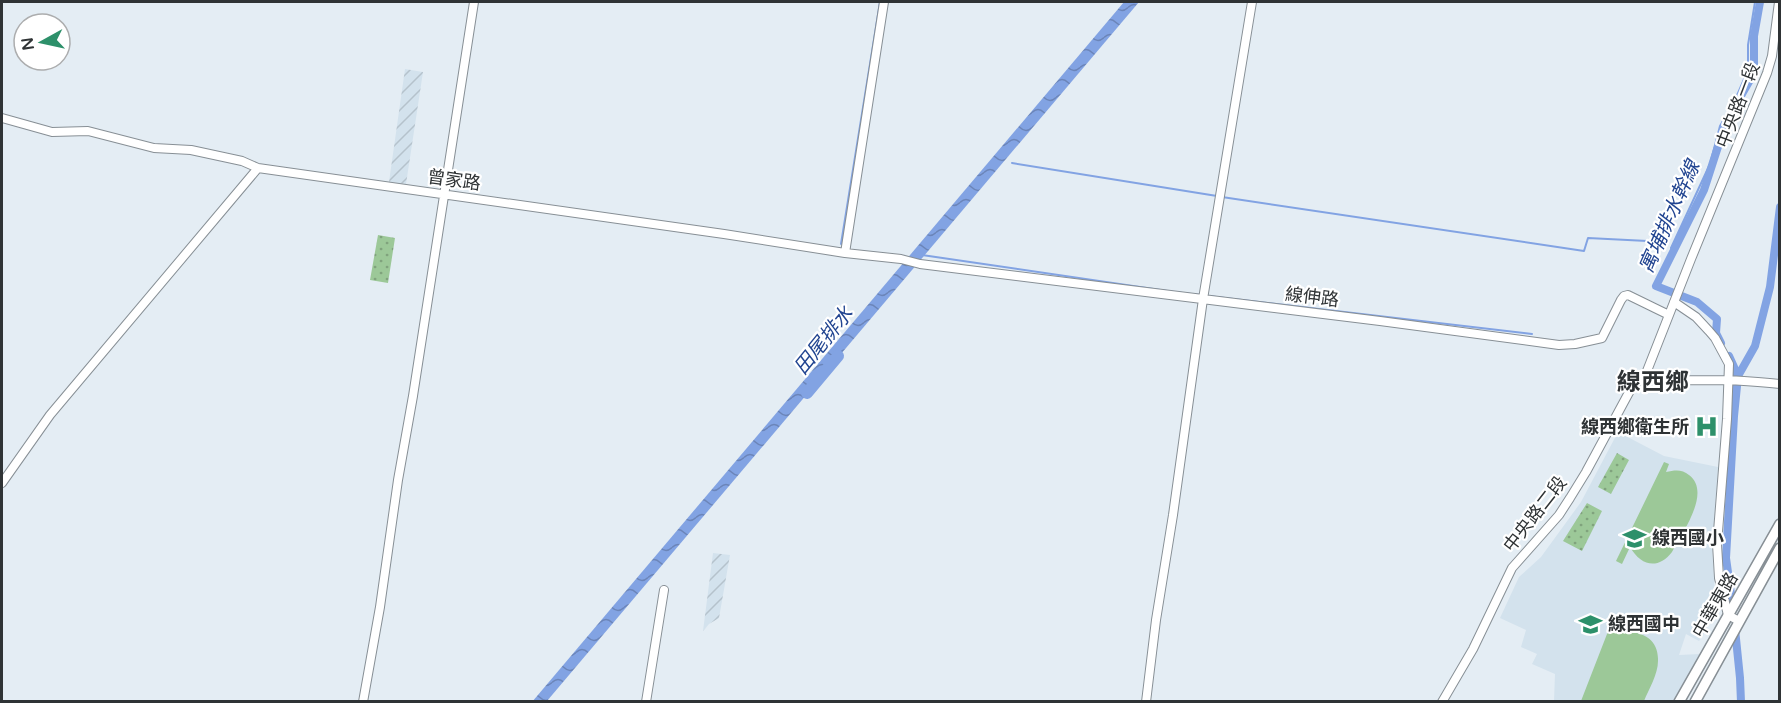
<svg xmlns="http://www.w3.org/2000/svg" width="1781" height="703" font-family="'Varela Round','Noto Sans TC',sans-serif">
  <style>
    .built { fill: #d3e2ed }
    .industrial { fill: url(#industrial-furrows) }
    .grass { fill: url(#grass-dots) }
    .garden { fill: #9cc898 }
    .water { fill: url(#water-waves) }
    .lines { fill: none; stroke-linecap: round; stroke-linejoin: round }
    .stream { stroke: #82a3e3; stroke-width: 2 }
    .canal { stroke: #82a3e3; stroke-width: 8 }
    .river { stroke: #82a3e3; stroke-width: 12 }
    .minor-casing { stroke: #878f95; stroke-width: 10 }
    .major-casing { stroke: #878f95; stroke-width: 12 }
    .minor { stroke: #fff; stroke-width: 8 }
    .major { stroke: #fff; stroke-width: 9 }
    .labels { text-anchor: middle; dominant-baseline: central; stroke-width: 4.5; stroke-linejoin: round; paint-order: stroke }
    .street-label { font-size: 18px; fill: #2f3335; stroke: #fff }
    .poi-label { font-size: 18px; font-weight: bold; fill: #2f3335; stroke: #fff; text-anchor: start }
    .water-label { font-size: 20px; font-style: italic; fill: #224591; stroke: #fff }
    .district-label { font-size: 24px; font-weight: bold; fill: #2f3335; stroke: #fff }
  </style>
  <defs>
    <pattern id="industrial-furrows" width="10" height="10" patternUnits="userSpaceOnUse" patternTransform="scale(1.5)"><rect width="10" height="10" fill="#d3e2ed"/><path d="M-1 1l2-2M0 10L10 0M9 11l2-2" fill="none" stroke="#b5c2cc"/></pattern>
    <pattern id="grass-dots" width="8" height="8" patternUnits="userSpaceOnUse" patternTransform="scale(1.5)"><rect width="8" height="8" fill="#9cc898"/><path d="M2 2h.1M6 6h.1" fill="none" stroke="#80a37d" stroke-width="1.8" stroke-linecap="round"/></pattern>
    <pattern id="water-waves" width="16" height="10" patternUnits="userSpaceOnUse" patternTransform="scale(1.5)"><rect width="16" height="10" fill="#82a3e3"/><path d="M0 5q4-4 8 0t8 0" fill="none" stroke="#6b85b9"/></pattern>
  </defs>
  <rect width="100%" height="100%" fill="#e4edf4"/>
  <!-- built -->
  <path class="built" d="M 1618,432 L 1664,456 L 1718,467 L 1712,549 L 1716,610 L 1703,636 L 1699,641 L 1686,634 L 1679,655 L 1700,654 L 1673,701 L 1554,701 L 1555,674 L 1532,664 L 1537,654 L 1521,647 L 1526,630 L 1500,618 L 1519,577 L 1541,557 L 1581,502 Z"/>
  <!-- industrial -->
  <path class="industrial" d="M 405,69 L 423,72 L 406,184 L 389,182 Z
    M 713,553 L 730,555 L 719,618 L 709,624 L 703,631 Z"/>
  <!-- grass -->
  <path class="grass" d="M 378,235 L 395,238 L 388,283 L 370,280 Z
    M 1617,453 L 1629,460 L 1611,494 L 1598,487 Z
    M 1587,503 L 1602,511 L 1582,551 L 1563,541 Z"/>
  <!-- garden -->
  <path class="garden" d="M 1664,462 L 1669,464 L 1666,472 C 1675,470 1682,469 1689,475 C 1712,492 1682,533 1672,552 C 1658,570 1641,566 1630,547 L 1622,564 L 1616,561 Z
    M 1614,616 L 1623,620 L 1618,633 C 1638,629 1659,637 1658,661 C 1658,674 1649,689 1644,701 L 1581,701 Z"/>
  <!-- water -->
  <path class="water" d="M 1124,2 L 1139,2 L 547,701 L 532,702 Z"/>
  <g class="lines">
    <!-- stream -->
    <path class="stream" d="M 1012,163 L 1217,196
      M 1222,197 L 1584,251 L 1588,238 L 1667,242
      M 841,244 L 880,2
      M 1671,248 L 1710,164 L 1720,126 L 1735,100 L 1748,70 L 1748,45 L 1755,2
      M 922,255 L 1174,292 L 1532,334"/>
    <!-- canal -->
    <path class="canal" d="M 1721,343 L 1716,333 L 1717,319 L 1697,302 L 1656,286 L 1704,190 L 1726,122 L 1754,73 L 1754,36 L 1760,2
      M 1729,356 L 1738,376 L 1734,416 L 1726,558 L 1733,608
      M 1738,376 L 1755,346 L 1770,287 L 1780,207
      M 1735,629 L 1740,678 L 1741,702"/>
    <!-- river -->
    <path class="river" d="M 807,393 L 838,356"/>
    <defs>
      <path id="minor" d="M 2,118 L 52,132 L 88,131 L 154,148 L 191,150 L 242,161 L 258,168 L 724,234 L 845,253 L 901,259 L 920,264 L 1380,321 L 1559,345 L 1575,344 L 1602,338 L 1621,300 L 1624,296 L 1628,295 L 1669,315
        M 845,253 L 884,2
        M 1674,302 L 1696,317 L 1709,331 L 1715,338 L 1729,364 L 1727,419 L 1717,544 L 1719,578 L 1728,615 L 1739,621
        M 1645,376 C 1672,382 1701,380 1728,380 C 1745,381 1762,382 1780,384
        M 2,483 L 50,415 L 258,168
        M 363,702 L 380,607 L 398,480 L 413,396 L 474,2
        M 646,702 L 664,590
        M 1146,702 L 1156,620 L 1173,515 L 1203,299 L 1252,2
        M 1442,702 L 1473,649 L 1512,568 L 1559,515 L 1570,498 L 1586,472 L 1633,385 L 1645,376 L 1691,259 L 1767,73 L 1772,56 L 1779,2"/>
      <path id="major" d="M 1679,702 L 1780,524
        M 1695,702 L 1780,548"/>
    </defs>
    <!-- minor casing -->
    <use href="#minor" class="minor-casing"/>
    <!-- major casing -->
    <use href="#major" class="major-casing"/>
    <!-- minor -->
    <use href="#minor" class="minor"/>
    <!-- major -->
    <use href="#major" class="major"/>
  </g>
  <!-- icons -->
  <defs>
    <symbol id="hospital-bare" viewBox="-9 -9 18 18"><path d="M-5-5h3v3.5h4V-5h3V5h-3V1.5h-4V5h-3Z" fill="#2d906a" stroke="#fff" stroke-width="2.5" paint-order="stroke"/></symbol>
    <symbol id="school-bare" viewBox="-9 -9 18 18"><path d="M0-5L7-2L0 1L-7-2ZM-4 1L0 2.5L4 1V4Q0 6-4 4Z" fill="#2d906a" stroke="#fff" stroke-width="2.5" paint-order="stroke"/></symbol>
  </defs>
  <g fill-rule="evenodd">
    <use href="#hospital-bare" x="1690" y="410" width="33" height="33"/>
    <use href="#school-bare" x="1618" y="522" width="33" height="33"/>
    <use href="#school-bare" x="1574" y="608" width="33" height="33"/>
  </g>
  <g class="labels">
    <!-- street labels -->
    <g class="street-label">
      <text transform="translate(1738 105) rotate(-69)">中央路一段</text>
      <text transform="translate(454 180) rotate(8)">曾家路</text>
      <text transform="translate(1312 297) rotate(7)">線伸路</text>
      <text transform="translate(1535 514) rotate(-52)">中央路二段</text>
      <text transform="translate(1715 605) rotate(-60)">中華東路</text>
    </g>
    <!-- poi labels -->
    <g class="poi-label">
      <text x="1689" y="427" text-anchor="end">線西鄉衛生所</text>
      <text x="1652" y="538">線西國小</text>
      <text x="1608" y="624">線西國中</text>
    </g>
    <!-- water labels -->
    <g class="water-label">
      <text transform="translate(1670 217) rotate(-66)">寓埔排水幹線</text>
      <text transform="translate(824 341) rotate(-51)">田尾排水</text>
    </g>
    <!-- district labels -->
    <g class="district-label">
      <text x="1653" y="382">線西鄉</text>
    </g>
  </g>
  <!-- border -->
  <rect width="1781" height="703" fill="none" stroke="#2f3335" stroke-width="6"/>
  <!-- north arrow -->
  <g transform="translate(42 42) rotate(262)"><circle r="28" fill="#ffffff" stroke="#acadae" stroke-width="1.5"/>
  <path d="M0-4.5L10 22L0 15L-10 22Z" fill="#2d906a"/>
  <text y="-9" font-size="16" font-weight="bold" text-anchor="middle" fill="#2f3335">N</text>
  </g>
</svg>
